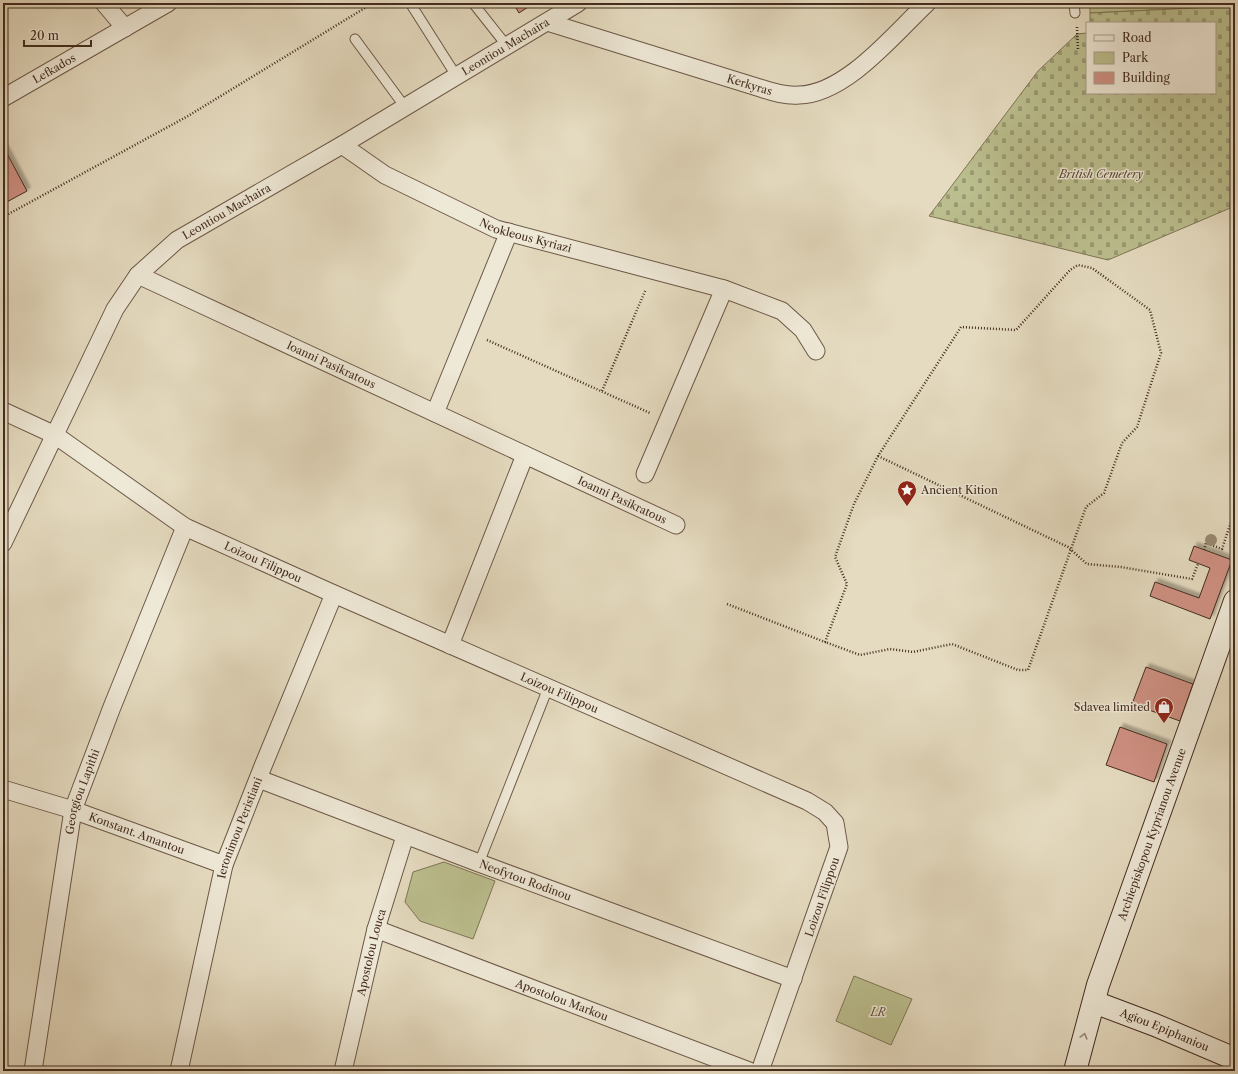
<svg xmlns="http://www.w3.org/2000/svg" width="1238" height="1074" font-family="'Libre Caslon Text',serif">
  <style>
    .green { fill: #bbbe8e; stroke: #7f7556 }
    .cemetery { fill: url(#cemetery-stones); stroke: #7f7556 }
    .building { fill: #d09184; stroke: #432c1f; filter: url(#shadow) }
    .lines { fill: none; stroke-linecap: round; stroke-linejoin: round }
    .lane-casing { stroke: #6c5847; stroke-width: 11 }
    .street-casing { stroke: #6c5847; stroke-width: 19 }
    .secondary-casing { stroke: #432c1f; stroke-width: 24 }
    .path { stroke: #432c1f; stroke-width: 2.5; stroke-dasharray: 1 2; stroke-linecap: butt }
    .lane { stroke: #eee8d6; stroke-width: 9 }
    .street { stroke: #eee8d6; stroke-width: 17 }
    .secondary { stroke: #eee8d6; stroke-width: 22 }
    .tree { fill: #998b74 }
    .oneway { stroke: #988a7a }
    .labels { text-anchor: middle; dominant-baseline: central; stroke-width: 3; stroke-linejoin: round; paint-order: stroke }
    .street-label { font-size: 11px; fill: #432c1f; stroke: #eee8d6 }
    .park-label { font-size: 11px; font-style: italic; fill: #5b4935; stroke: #eee8d6 }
    .poi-label { font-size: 11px; fill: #432c1f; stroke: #eee8d6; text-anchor: start }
  </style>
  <defs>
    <pattern id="cemetery-stones" width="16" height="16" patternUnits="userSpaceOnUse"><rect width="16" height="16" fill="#bbbe8e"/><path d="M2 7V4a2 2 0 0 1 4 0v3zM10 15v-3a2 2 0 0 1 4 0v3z" fill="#9a9b73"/></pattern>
    <filter id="shadow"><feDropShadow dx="3.5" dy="-3.5" stdDeviation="1" flood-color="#0004"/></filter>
  </defs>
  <rect width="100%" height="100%" fill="#e5dbc0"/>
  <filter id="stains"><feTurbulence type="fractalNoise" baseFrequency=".005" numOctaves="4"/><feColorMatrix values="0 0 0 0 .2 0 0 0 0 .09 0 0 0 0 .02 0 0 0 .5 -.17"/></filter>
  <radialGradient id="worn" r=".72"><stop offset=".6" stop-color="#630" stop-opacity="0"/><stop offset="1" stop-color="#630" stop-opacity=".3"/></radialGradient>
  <!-- green -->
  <path class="green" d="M 1090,3 L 1235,3 L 1235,6 L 1090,13 Z
    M 444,862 L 495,881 L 473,939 L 420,921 L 405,902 L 413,872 Z
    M 854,976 L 912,999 L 891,1045 L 836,1021 Z"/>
  <!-- cemetery -->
  <path class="cemetery" d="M 1235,6 L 1235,206 L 1108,260 L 929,216 L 1038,71 L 1077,34 L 1087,33 L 1087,93 L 1215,93 L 1215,23 L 1090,23 L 1090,13 Z"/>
  <!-- building -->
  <path class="building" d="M 513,3 L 534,3 L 519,13 Z
    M 3,146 L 27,191 L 3,204 Z
    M 1194,546 L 1232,560 L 1210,619 L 1150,596 L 1155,582 L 1199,598 L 1210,568 L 1189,560 Z
    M 1146,667 L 1193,684 L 1180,721 L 1132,704 Z
    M 1120,727 L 1167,744 L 1154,782 L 1106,765 Z"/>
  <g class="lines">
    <defs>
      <path id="lane" d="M 473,3 L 507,46
        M 1074,3 L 1075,13
        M 412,6 L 457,77
        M 355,39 L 405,107
        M 479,863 L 548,688"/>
      <g id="street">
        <path d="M 104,3 L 125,28"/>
        <path id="s1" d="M 547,22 L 760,88 C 773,92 785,96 799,95 C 846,94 894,34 927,3"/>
        <path id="s2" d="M 3,98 L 168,3"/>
        <path id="s3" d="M 342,145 L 385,175 L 496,229 L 724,289 L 782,311 L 803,330 L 816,351"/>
        <path id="s4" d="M 138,275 L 676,525"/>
        <path id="s5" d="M 3,411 L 55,435 L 185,527 L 334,594 L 807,801 L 825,812 L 835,823 L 839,847 L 760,1071"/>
        <path d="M 435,413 L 509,232"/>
        <path d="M 645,474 L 724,289"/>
        <path id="s6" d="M 3,543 L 115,309 L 138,275 L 177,240 L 342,145 L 578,3"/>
        <path d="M 450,645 L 525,455"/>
        <path id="s7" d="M 259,779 L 479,863 L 793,979"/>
        <path id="s8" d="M 3,789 L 73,810 L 224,865"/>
        <path id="s9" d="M 376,929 L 749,1071"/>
        <path id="s10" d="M 33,1071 L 73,810 L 112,707 L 185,527"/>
        <path id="s11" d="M 179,1071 L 224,865 L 263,766 L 334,594"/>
        <path id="s12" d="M 343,1071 L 376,929 L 405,836"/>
      </g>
      <g id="secondary">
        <path id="s13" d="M 1094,1002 L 1155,1025 L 1235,1059"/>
        <path id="s14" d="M 1075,1071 L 1098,985 L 1235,601"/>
      </g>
    </defs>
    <!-- lane casing -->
    <use href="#lane" class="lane-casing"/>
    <!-- street casing -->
    <use href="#street" class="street-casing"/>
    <!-- secondary casing -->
    <use href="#secondary" class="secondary-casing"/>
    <!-- path -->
    <path class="path" d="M 1077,27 L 1078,50
      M 3,217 L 188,116 L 373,3
      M 487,340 L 650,413
      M 602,391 L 646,289
      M 878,456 L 1068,547 L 1087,564 L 1121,567 L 1192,579 L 1198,564
      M 1204,550 L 1206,543 L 1222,549 L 1231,522 L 1235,523
      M 727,604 L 825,642 L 847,584 L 835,557 L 854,504 L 878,456 L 961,327 L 1016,330 L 1070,270 L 1078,265 L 1092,268 L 1150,310 L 1161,353 L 1137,427 L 1122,443 L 1104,493 L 1086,507 L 1028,670 L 1018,670 L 952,644 L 913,652 L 890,649 L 860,655 L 825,642"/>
    <!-- lane -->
    <use href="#lane" class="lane"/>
    <!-- street -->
    <use href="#street" class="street"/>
    <!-- secondary -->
    <use href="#secondary" class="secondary"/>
  </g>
  <!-- trees -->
  <circle class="tree" cx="1211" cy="540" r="6"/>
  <!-- one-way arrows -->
  <defs><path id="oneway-chevron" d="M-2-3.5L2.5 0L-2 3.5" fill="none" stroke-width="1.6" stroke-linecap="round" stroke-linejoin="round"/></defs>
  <use class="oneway" href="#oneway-chevron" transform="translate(1084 1036) rotate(-75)"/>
  <!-- icons -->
  <defs>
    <symbol id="sight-pin" viewBox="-11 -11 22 30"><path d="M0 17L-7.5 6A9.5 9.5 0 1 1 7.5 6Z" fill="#8f2418" stroke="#eee8d6"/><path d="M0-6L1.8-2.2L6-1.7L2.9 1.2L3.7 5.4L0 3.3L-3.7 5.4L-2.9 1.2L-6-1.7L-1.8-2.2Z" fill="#fff"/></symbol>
    <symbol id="shop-pin" viewBox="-11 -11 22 30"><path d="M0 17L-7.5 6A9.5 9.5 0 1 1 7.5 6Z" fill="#8f2418" stroke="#eee8d6"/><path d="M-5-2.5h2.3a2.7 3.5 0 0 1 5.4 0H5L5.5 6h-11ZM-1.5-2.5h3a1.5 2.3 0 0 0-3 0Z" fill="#fff"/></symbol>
  </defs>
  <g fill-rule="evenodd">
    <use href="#sight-pin" x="896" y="479" width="22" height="30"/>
    <use href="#shop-pin" x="1153" y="696" width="22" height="30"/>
  </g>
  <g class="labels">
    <!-- street labels -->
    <g class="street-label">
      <text stroke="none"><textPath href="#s6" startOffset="734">Leontiou Machaira</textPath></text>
      <text stroke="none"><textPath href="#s2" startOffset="59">Lefkados</textPath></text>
      <text stroke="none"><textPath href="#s1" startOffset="212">Kerkyras</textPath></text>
      <text stroke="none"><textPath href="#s6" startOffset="410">Leontiou Machaira</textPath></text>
      <text stroke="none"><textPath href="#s3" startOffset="206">Neokleous Kyriazi</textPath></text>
      <text stroke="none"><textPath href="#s4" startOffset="213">Ioanni Pasikratous</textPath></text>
      <text stroke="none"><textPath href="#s4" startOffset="534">Ioanni Pasikratous</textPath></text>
      <text stroke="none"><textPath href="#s5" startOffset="302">Loizou Filippou</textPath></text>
      <text stroke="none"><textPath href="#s5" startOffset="626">Loizou Filippou</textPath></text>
      <text stroke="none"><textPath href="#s10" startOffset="284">Georgiou Lapithi</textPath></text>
      <text stroke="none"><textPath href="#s11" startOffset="251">Ieronimou Peristiani</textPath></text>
      <text stroke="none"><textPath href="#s8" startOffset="141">Konstant. Amantou</textPath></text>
      <text stroke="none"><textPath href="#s14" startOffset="249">Archiepiskopou Kyprianou Avenue</textPath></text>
      <text stroke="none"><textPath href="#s7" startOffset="285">Neofytou Rodinou</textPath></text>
      <text transform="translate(822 897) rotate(-71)">Loizou Filippou</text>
      <text stroke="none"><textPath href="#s12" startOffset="122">Apostolou Louca</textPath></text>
      <text stroke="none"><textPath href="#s9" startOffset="199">Apostolou Markou</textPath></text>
      <text stroke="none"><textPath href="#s13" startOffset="76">Agiou Epiphaniou</textPath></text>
    </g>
    <!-- park labels -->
    <g class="park-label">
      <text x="1101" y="174">British Cemetery</text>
      <text x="878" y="1012">LR</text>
    </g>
    <!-- poi labels -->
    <g class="poi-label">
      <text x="921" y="490">Ancient Kition</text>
      <text x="1150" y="707" text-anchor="end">Sdavea limited</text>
    </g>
  </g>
  <!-- margin -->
  <rect width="1238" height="1074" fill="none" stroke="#e5dbc0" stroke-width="16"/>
  <rect x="4" y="4" width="1230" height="1066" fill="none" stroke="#432c1f" stroke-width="2"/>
  <rect x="8" y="8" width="1222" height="1058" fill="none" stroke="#432c1f"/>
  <!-- legend -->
  <rect x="1086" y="22" width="130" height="72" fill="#eee8d6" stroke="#aa9d8d"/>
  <rect x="1094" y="35" width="20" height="6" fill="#eee8d6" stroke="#aa9d8d"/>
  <text x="1122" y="42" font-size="12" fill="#432c1f">Road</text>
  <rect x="1094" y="52" width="20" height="12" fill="#bbbe8e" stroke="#aa9d8d"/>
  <text x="1122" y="62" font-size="12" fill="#432c1f">Park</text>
  <rect x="1094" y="72" width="20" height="12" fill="#d09184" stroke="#aa9d8d"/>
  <text x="1122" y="82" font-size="12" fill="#432c1f">Building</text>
  <!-- scale -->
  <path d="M24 40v6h67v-6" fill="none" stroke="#432c1f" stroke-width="2"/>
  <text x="30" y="40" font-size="12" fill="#432c1f" stroke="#eee8d6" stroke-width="3" paint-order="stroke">20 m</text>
  <rect width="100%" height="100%" filter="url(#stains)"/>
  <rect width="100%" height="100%" fill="url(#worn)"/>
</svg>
